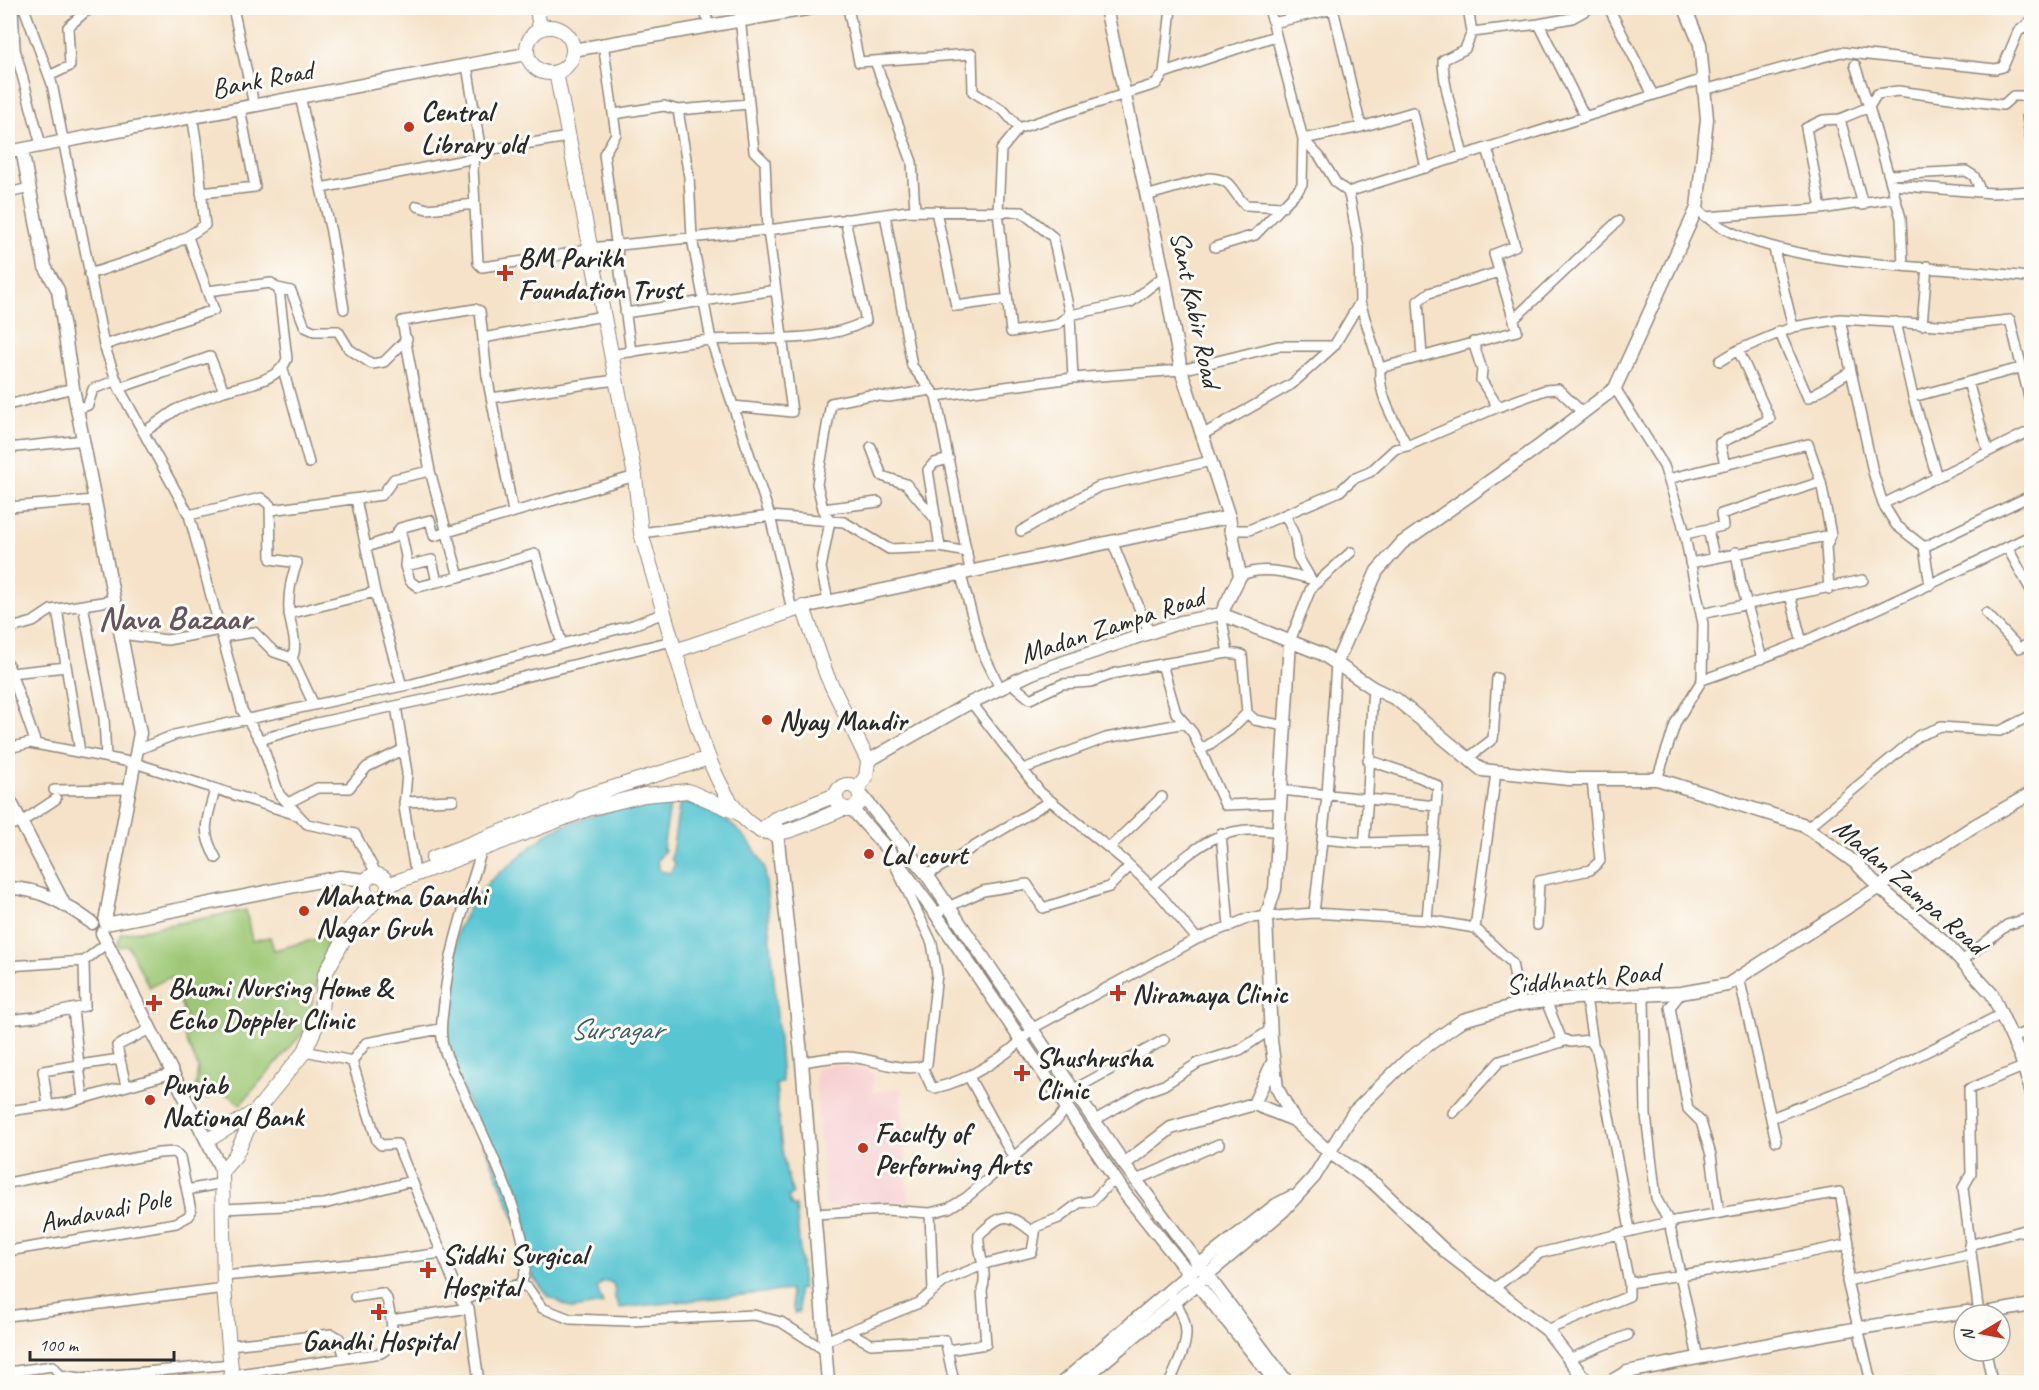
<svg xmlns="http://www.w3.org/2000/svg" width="2039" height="1390" font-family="Caveat,sans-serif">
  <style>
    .built { fill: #f7cfd2 }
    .green { fill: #9dc774; stroke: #647950; stroke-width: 1.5 }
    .water { fill: #59c5d2; stroke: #42787e; stroke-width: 1.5 }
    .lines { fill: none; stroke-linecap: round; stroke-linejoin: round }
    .street-casing { stroke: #90867a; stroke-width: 12 }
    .secondary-casing { stroke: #90867a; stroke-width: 15 }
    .primary-casing { stroke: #90867a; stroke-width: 16 }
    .street { stroke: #fff; stroke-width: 9 }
    .secondary { stroke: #fff; stroke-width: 12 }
    .primary { stroke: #fff; stroke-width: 14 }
    .poi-dot { fill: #c8321e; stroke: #fdfcf7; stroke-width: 2 }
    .labels { text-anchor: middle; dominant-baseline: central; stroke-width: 6; stroke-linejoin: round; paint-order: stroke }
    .street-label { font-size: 28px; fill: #2b2b2b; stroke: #fdfcf7 }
    .poi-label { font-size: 28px; font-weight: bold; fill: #2b2b2b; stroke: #fdfcf7; text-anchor: start }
    .water-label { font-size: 30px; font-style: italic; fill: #3b6165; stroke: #fdfcf7 }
    .district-label { font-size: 34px; font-weight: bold; fill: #65545e; stroke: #fdfcf7 }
  </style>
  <rect width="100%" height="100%" fill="#fdfcf7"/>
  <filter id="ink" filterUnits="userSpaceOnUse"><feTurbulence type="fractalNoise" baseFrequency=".0167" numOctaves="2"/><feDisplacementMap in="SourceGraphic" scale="12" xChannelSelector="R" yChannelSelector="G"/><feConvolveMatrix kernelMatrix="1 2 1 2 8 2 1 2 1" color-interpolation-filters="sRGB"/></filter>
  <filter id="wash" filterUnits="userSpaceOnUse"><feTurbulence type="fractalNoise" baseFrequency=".008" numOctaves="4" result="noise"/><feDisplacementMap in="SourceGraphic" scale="24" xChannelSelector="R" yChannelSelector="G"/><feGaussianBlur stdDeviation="1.35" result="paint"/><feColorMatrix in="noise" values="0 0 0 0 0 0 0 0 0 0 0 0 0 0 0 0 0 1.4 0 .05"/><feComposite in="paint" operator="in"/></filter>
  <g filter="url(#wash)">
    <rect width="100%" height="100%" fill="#f5e2c8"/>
    <!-- built -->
    <path class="built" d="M 837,1065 L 867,1070 L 874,1075 L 872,1093 L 900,1087 L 909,1203 L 826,1207 L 815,1075 L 819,1067 Z"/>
    <!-- green -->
    <path class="green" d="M 246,910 L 252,941 L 270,937 L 274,950 L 334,934 L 319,970 L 307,1028 L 240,1105 L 230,1096 L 217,1091 L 207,1099 L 195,1095 L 198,1067 L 182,1031 L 189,1026 L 171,977 L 149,987 L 128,946 L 116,947 L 122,934 Z"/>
    <!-- water -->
    <path class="water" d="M 671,799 L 663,849 L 665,850 L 657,861 L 660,871 L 670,873 L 675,864 L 671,859 L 680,801 C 717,808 750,833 765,869 L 780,1053 L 782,1083 L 776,1084 C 779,1122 780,1159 793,1194 L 788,1197 L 792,1206 L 796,1206 L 803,1288 L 798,1290 L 799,1312 L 794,1313 L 790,1290 L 620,1308 L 615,1298 L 614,1285 L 608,1281 L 602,1282 L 597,1288 L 603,1304 L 573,1309 L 549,1297 L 533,1277 L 524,1242 L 447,1052 L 444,1026 L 458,929 L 472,902 L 490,881 L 548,833 L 562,826 L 637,801 Z"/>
  </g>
  <g filter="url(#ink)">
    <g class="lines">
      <defs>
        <path id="street" d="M 13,8 L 15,49 L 41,145
          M 24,8 L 52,84 L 104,345 L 119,388 L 189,515 L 242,710 L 262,744 L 279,794 L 307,824 L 355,834 L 377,875
          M 233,8 L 254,105
          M 705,8 L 708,25
          M 848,8 L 859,62 L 972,54 L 973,92 L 1004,111 L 1019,128 L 1156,84 L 1164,73 L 1275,36
          M 1333,8 L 1361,127
          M 1468,8 L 1472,32
          M 1609,8 L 1653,95
          M 1273,23 L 1333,9
          M 1539,24 L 1572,18 L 1590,8
          M 603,43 L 616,134 L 604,154 L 631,352
          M 875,61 L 912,162 L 915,211
          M 467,65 L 481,153
          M 1164,73 L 1171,8
          M 49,76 L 70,66 L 68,27 L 85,12 L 95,8
          M 1704,90 L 1841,52 L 1995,69 L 2003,67 L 2018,32 L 2032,20
          M 300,96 L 331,232 L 344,309
          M 2032,98 L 2027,116 L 2032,148
          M 678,110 L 689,177 L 692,238 L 711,340 L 770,516 L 792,610
          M 614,114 L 664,106 L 678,110 L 749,104
          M 1840,119 L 1863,205
          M 1019,128 L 1001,150 L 998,211 L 1011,332 L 1056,325 L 1070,315 L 1131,302 L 1164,276
          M 569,137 L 487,150 L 475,158 L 473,168 L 478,263 L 482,267 L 552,257 L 590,248 L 768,230 L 908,211 L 1022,212 L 1053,237 L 1070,315 L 1073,378
          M 1463,156 C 1457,127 1443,88 1443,60 L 1465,49 L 1472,32 L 1539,24 L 1585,117
          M 1889,175 L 1966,171 L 1974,176 L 1981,192
          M 1892,185 L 1992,193 L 2032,191
          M 321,188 L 475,158
          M 1348,192 L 1704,79
          M 8,193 L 30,188
          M 201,193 L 255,187 L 240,108
          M 1146,196 L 1208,178 C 1234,179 1229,189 1245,205 L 1283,207
          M 417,206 L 427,209 L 475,204
          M 1697,208 C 1753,271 1948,264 2032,278
          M 1821,209 L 1806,128 L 1823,120 L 1840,119 L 1869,107 L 1855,65
          M 936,211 L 956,306 L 1007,299
          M 885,214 L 912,366 L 936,396 L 970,570
          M 1705,217 L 1821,209 L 1894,198
          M 1215,247 L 1255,235 L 1299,189 L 1302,184 L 1303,139 L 1361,127 L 1413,112 L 1426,168
          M 1903,266 L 1901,218 L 1869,107 L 1877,94 L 1898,91 L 2003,105 L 2013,96 L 2032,96
          M 89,274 C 129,261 171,250 205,225 C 200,189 200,153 192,117
          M 278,288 L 291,291 L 305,327 L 314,331 L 338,331 L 349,349 L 372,364 L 384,362 L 407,339
          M 207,291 L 271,283 L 279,290 L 287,359 C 279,381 245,385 224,391
          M 1360,302 L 1380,368 L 1517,331 L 1494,254 L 1515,246 L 1487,148
          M 625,313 L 776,290
          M 1514,319 L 1618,221
          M 1896,322 L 1913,397 L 1937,477
          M 1922,325 L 1927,266
          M 1793,327 L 1840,319 L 1954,326 L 2010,320 L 2032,409
          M 1779,331 L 1808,398 L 1851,371 L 1840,319
          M 483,338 L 603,316
          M 104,345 L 214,310 L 188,237
          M 610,355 C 644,350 678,343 711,340 C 762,336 820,345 866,321 L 845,219
          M 1422,356 L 1418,301 L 1429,293 L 1499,272
          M 1720,361 L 1738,350 L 1793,327 L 1774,249
          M 283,369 L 309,463
          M 1851,371 L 1873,472 L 1883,504 L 2032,430
          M 1968,382 L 1988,451
          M 119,388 L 210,357 L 224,391 L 177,409 L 144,432
          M 1615,388 L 1664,466 L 1682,522 L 1703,624 L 1702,680 L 1676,722 L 1657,779
          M 936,396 L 1073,378 L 1181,370 L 1278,346 L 1334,346
          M 1913,397 L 2020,368
          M 491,398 L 615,380
          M 8,405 L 73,388
          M 733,406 L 792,412 L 768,230 L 765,162 L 754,151 L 739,8
          M 1498,407 L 1545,390 L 1558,389 L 1583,413
          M 77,409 L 88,405 L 93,389 L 117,380
          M 1202,435 L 1292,384 L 1334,346 L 1360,302 L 1359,248 L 1350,199 L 1348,192 L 1336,183 L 1320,157 L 1303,139 L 1269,8
          M 1407,446 L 1498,407 L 1481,380 L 1482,370 L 1473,342
          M 871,447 L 882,476 L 906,484 L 936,520
          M 8,448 L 84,440
          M 1725,465 L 1720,443 L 1770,419 L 1738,350
          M 430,471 L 402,321 L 475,309 L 480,311 L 487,376 L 513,512
          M 1668,479 L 1808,444 L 1821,482 L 1831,535 L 1826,547 L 1829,589
          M 8,494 L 9,507 L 95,500
          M 356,499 L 375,592
          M 1883,504 L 1896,525 L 1924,547
          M 823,509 L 878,502
          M 271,510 L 382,495 L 394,479 L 430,471 L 459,577 L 535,554 L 562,644
          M 189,515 L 261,498 L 270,505 L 271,559 L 297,563 C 291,578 288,595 289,611 C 290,627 299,645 292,658
          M 400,528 L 430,520 L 434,536 L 635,476
          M 1708,529 L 1714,557
          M 1229,530 L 1249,530 L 1340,491 L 1353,479 L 1370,472 L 1395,449 L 1407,446 C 1395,421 1378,397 1380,368
          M 1021,531 L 1098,487 L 1211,461
          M 641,533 L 770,516 L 844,522 L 889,549 L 940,547 L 967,552
          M 1685,534 L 1723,526 L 1721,514 L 1821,482
          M 1112,541 L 1149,632
          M 367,547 L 394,537 L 400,528 L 406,556 L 405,566 L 432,560 L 437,582 L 459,577
          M 940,547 L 928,470 L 934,463 L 949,459
          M 2007,547 L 2032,592
          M 1736,552 L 1741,583 L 1762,659
          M 1690,563 L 1831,535
          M 405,566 L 410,581 L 418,587 L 437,582
          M 960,572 L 982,651 L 1000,688
          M 1240,576 C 1262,565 1288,573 1311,579 L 1298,557 L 1295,537 L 1286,516
          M 1930,585 L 1924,547 L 2032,495
          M 1790,595 L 1802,643
          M 828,601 L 821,568 L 830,521 L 823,509 L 817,484 L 831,403 L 870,395 L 889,397 L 931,390
          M 83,605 L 104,718 L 106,757
          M 57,609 L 80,752
          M 1986,613 L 2019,648 L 2032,643
          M 289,614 L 375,592 L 402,686
          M 1221,614 L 1228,653 L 1162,664 L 1176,713 L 1193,733 L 1225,805 L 1280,803
          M 1701,614 L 1863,580
          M 8,629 L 33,622 L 51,610 L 115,600
          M 121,634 L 167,640 L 220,630
          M 222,637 L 254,632 L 274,652 L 292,658 L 314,705
          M 1290,641 L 1311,588 L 1351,552
          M 1228,653 L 1242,655 L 1247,713
          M 8,664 L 36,744
          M 11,673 L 66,667
          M 1702,680 C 1817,641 1923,588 2032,535
          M 1011,683 L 1030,699 L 1062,684 L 1091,682 L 1116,673 L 1162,664
          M 1373,688 C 1369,740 1370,792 1364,843 L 1434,841
          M 971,702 L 1040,792 L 1126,862 L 1162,897 L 1197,939
          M 396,706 L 407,773 L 404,807 L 414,865
          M 260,740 L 312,724 L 474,689 L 672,641
          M 8,748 L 30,743 L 135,763 L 297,815
          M 137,750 L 174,735 L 412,684 L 633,625 L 664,613
          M 1200,751 L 1230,730 L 1247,713 L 1255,720 L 1285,726
          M 1468,758 L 1493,739 L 1497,678
          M 1368,760 L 1419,777 L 1438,786 L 1427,920
          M 1023,769 L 1106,738 L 1185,723
          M 215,789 C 208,819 199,829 216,858
          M 54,790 L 130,789
          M 1281,790 L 1436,806
          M 404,802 L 453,800
          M 288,803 L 317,788 L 349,788 L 367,767 L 404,749
          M 8,825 L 20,823 L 56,799
          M 1807,828 L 1918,736 L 1941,727 L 2000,731 L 2032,715
          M 1221,833 L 1229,927
          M 1323,839 L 1364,843
          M 1109,848 L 1162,797
          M 482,849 C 466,904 449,946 444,1003 C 442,1020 439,1035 445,1052 C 461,1092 548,1250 520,1284
          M 927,875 L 1050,801
          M 1151,886 C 1194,850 1218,821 1278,832
          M 935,913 L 983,891 L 1027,884 L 1043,908 L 1109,887 L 1130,866
          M 1314,913 L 1327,795 L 1336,664
          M 1537,925 L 1539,881 L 1590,870 L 1600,861 L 1592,779
          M 1475,928 L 1496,773
          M 1962,961 L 2007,925 L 2032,917
          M 8,966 L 84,961 L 107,943
          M 1739,977 L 1776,1141
          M 1681,993 L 1670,1007 L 1688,1109 L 1701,1122 L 1711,1155 L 1719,1213
          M 1644,995 L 1646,1115 L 1656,1198 L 1669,1222 L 1698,1358
          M 1586,998 L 1593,1043
          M 1546,1001 L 1561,1038 L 1570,1042 L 1590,1040 L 1597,1051 L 1630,1230
          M 8,1020 L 35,1017 L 85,1006 L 84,961
          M 2012,1038 L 2032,1029
          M 305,1051 L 352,1061 L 377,1141 L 381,1145 L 397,1144 L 461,1300 L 469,1308 L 479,1382
          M 352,1061 L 366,1043 L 440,1029
          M 802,1062 C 817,1060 834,1056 849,1057 C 872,1058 906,1075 927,1064 L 937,974 L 932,943 L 895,865
          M 922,1067 L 931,1086 L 935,1088 C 968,1081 1012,1054 1033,1028 L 1197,939 L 1249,918 L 1314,913 L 1427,920 L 1475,928 L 1512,963 L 1520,1004
          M 969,1077 L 1013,1157
          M 126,1086 L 117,1046 L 150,1029
          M 83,1098 L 79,1065 L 120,1059
          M 1061,1100 L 1075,1089 L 1164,1040
          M 48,1106 L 43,1071 L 79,1065 L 73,1009
          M 8,1111 L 67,1103 L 173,1073
          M 1453,1113 L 1500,1061 L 1565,1041
          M 1771,1118 L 1876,1077 L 2002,1014
          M 1095,1120 L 1144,1092 L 1164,1085 L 1198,1063 L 1240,1050 L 1270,1030
          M 1136,1180 L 1219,1144
          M 8,1183 L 159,1153 L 175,1152 L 180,1157 L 191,1211 L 189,1216 L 176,1223 L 8,1251
          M 187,1190 L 223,1183
          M 224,1209 L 324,1204 L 412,1181
          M 930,1213 L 933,1291
          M 814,1214 L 886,1210 L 930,1213 L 949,1208 L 967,1197 L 1058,1119 L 1066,1108
          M 1619,1233 L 1629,1283 L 1770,1261 L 1849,1244
          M 1969,1245 L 2032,1228
          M 224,1276 L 374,1262 L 442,1253
          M 1847,1281 L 1970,1254
          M 1492,1290 L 1540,1253 L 1669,1222 L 1840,1192 L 1849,1244 L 1847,1281 L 1871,1382
          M 355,1297 L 382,1293 L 387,1299 L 391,1320
          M 461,1300 L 520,1284 L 528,1288 L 542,1308 L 570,1319 L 629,1321 L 754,1315 L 781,1322 L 826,1351
          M 1979,1315 L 1963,1188 L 1971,1174 L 1969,1089 L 2023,1067
          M 8,1316 L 224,1288
          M 1547,1330 L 1629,1296 L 1629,1283
          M 849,1332 L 871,1344 L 945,1340 L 954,1382
          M 825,1341 L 919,1303 L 946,1280 L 988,1263 L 1032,1252 L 1036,1227 L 1059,1218 L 1079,1203 L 1093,1201 L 1108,1185 L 1118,1181
          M 230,1345 L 332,1334 L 339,1338 L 345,1358
          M 948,1350 L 986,1344 L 982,1290 C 989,1273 977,1253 979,1235 C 1004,1211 1008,1213 1035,1234
          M 1986,1351 L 1992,1382
          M 1569,1359 L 1628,1335
          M 8,1372 L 53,1366 L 60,1375 L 81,1378 L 232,1364
          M 232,1375 L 381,1353 C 394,1346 393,1333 391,1320 L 469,1308
          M 1170,1382 C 1185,1346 1196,1332 1172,1296"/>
        <path id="secondary" d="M 1106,8 L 1164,276 L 1181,370 L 1229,517 L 1240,576 L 1221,614
          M 573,50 L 812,8
          M 22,150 L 45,267 L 58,290 L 73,388 L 140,733 L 105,921
          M 8,152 L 526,54
          M 803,607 L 1229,517
          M 1290,641 L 1275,889 L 1266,917 L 1271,1040 L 1277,1088 L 1294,1120 L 1329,1152 L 1376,1185 L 1446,1252 L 1547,1330 L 1587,1382
          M 1336,664 L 1377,571 L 1402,543 L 1538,447 L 1615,388 L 1697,208 L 1707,119 L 1700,44 L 1685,8
          M 868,761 L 964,706 L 1032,673 L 1181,622 L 1221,614 L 1322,654 L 1373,688 L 1396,699 L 1482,770 L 1569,779 L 1657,779 L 1802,824 L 1857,864 L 1879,887 L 1946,944 L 1992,994 L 2021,1058 L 2032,1094
          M 859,792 L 927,875 L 1124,1164 L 1287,1382
          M 8,797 L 63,902
          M 852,809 L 888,850 L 935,913 L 1126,1195 L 1276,1382
          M 776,823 L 802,1062 L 828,1382
          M 8,888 C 40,888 66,904 92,923
          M 106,924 L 340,877 L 366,880
          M 102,933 L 222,1171
          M 1254,1104 L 1272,1064
          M 1124,1164 L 1171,1128 L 1254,1104 L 1294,1120
          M 1063,1382 L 1199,1265 L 1276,1205 L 1291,1197
          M 1080,1382 L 1283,1211 L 1314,1177 L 1354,1112 L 1407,1060 L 1463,1020 L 1520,1004 L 1576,998 L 1681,993 L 1727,985 L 1974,826 L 2032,793
          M 1610,1382 L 1627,1372 C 1741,1349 1853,1327 1967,1312 L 1979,1314 L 2032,1305"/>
        <path id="primary" d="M 537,8 L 540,29
          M527 50a23 23 0 1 1 46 0a23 23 0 1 1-46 0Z
          M 556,72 L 635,476 L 641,533 L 675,651
          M836 797a12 12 0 1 1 24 0a12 12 0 1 1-24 0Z
          M 843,809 C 827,815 793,832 778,833 C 718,838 690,695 675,651 L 803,607 L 827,676 L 868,761 L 866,777 L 857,788
          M 760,831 L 775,819 L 836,795
          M 433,858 L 574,804 L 580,798 L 709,758
          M364 887a12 12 0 1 1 24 0a12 12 0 1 1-24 0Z
          M 388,885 L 588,809 L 644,795 L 688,791 L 736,812
          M 208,1140 L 256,1111 L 305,1051 L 320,1017 L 325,974 L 349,930 L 377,899
          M 232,1382 L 224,1288 L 222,1171 L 235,1156 L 256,1111"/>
      </defs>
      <!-- street casing -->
      <use href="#street" class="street-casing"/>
      <!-- secondary casing -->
      <use href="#secondary" class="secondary-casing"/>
      <!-- primary casing -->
      <use href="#primary" class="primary-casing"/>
      <!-- street -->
      <use href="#street" class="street"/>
      <!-- secondary -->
      <use href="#secondary" class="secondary"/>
      <!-- primary -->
      <use href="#primary" class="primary"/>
    </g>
  </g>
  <!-- markers -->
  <g class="poi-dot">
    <circle cx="409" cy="127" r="6"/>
    <path d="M502 264h6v6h6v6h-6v6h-6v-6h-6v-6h6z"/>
    <circle cx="767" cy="720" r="6"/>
    <circle cx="869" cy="854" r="6"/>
    <circle cx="304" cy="911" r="6"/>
    <path d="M1115 984h6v6h6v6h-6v6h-6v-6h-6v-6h6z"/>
    <path d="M151 994h6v6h6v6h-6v6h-6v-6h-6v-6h6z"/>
    <path d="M1019 1064h6v6h6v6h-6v6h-6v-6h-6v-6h6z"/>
    <circle cx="150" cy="1100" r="6"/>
    <circle cx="863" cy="1148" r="6"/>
    <path d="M425 1261h6v6h6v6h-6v6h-6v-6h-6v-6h6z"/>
    <path d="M376 1303h6v6h6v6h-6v6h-6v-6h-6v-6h6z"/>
  </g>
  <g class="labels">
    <!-- street labels -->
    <g class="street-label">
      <text transform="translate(262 79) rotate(-11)">Bank Road</text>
      <text transform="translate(1196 309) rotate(78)">Sant Kabir Road</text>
      <text transform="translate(1112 625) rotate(-18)">Madan Zampa Road</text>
      <text transform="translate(1910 886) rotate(41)">Madan Zampa Road</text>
      <text transform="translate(1583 978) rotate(-5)">Siddhnath Road</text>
      <text transform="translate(105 1210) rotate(-11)">Amdavadi Pole</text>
    </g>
    <!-- poi labels -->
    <g class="poi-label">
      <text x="421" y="111">Central<tspan x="421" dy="32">Library old</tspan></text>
      <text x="518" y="257">BM Parikh<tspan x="518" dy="32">Foundation Trust</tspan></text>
      <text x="779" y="720">Nyay Mandir</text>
      <text x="881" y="854">Lal court</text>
      <text x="316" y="895">Mahatma Gandhi<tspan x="316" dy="32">Nagar Gruh</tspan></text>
      <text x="168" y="987">Bhumi Nursing Home &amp;<tspan x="168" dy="32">Echo Doppler Clinic</tspan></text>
      <text x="1132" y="993">Niramaya Clinic</text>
      <text x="1036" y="1057">Shushrusha<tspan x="1036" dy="32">Clinic</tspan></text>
      <text x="162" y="1084">Punjab<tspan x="162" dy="32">National Bank</tspan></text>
      <text x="875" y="1132">Faculty of<tspan x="875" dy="32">Performing Arts</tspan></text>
      <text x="442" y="1254">Siddhi Surgical<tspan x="442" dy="32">Hospital</tspan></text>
      <text x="379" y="1340" text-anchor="middle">Gandhi Hospital</text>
    </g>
    <!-- water labels -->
    <g class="water-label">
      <text x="616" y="1029">Sursagar</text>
    </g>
    <!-- district labels -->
    <g class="district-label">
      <text x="175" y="617">Nava Bazaar</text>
    </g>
  </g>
  <!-- margin -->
  <rect width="2039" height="1390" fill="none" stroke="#fdfcf7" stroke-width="30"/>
  <!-- north arrow -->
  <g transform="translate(1982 1333) rotate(260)"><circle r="28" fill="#fdfcf7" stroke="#a9a8a5" stroke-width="1.5"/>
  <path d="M0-4.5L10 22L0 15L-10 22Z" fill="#c8321e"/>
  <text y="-9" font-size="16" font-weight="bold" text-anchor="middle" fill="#2b2b2b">N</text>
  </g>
  <!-- scale -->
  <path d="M30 1351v9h144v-9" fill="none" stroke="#2b2b2b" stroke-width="3"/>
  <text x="39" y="1351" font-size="18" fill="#2b2b2b" stroke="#fdfcf7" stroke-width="4.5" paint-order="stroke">100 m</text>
</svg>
